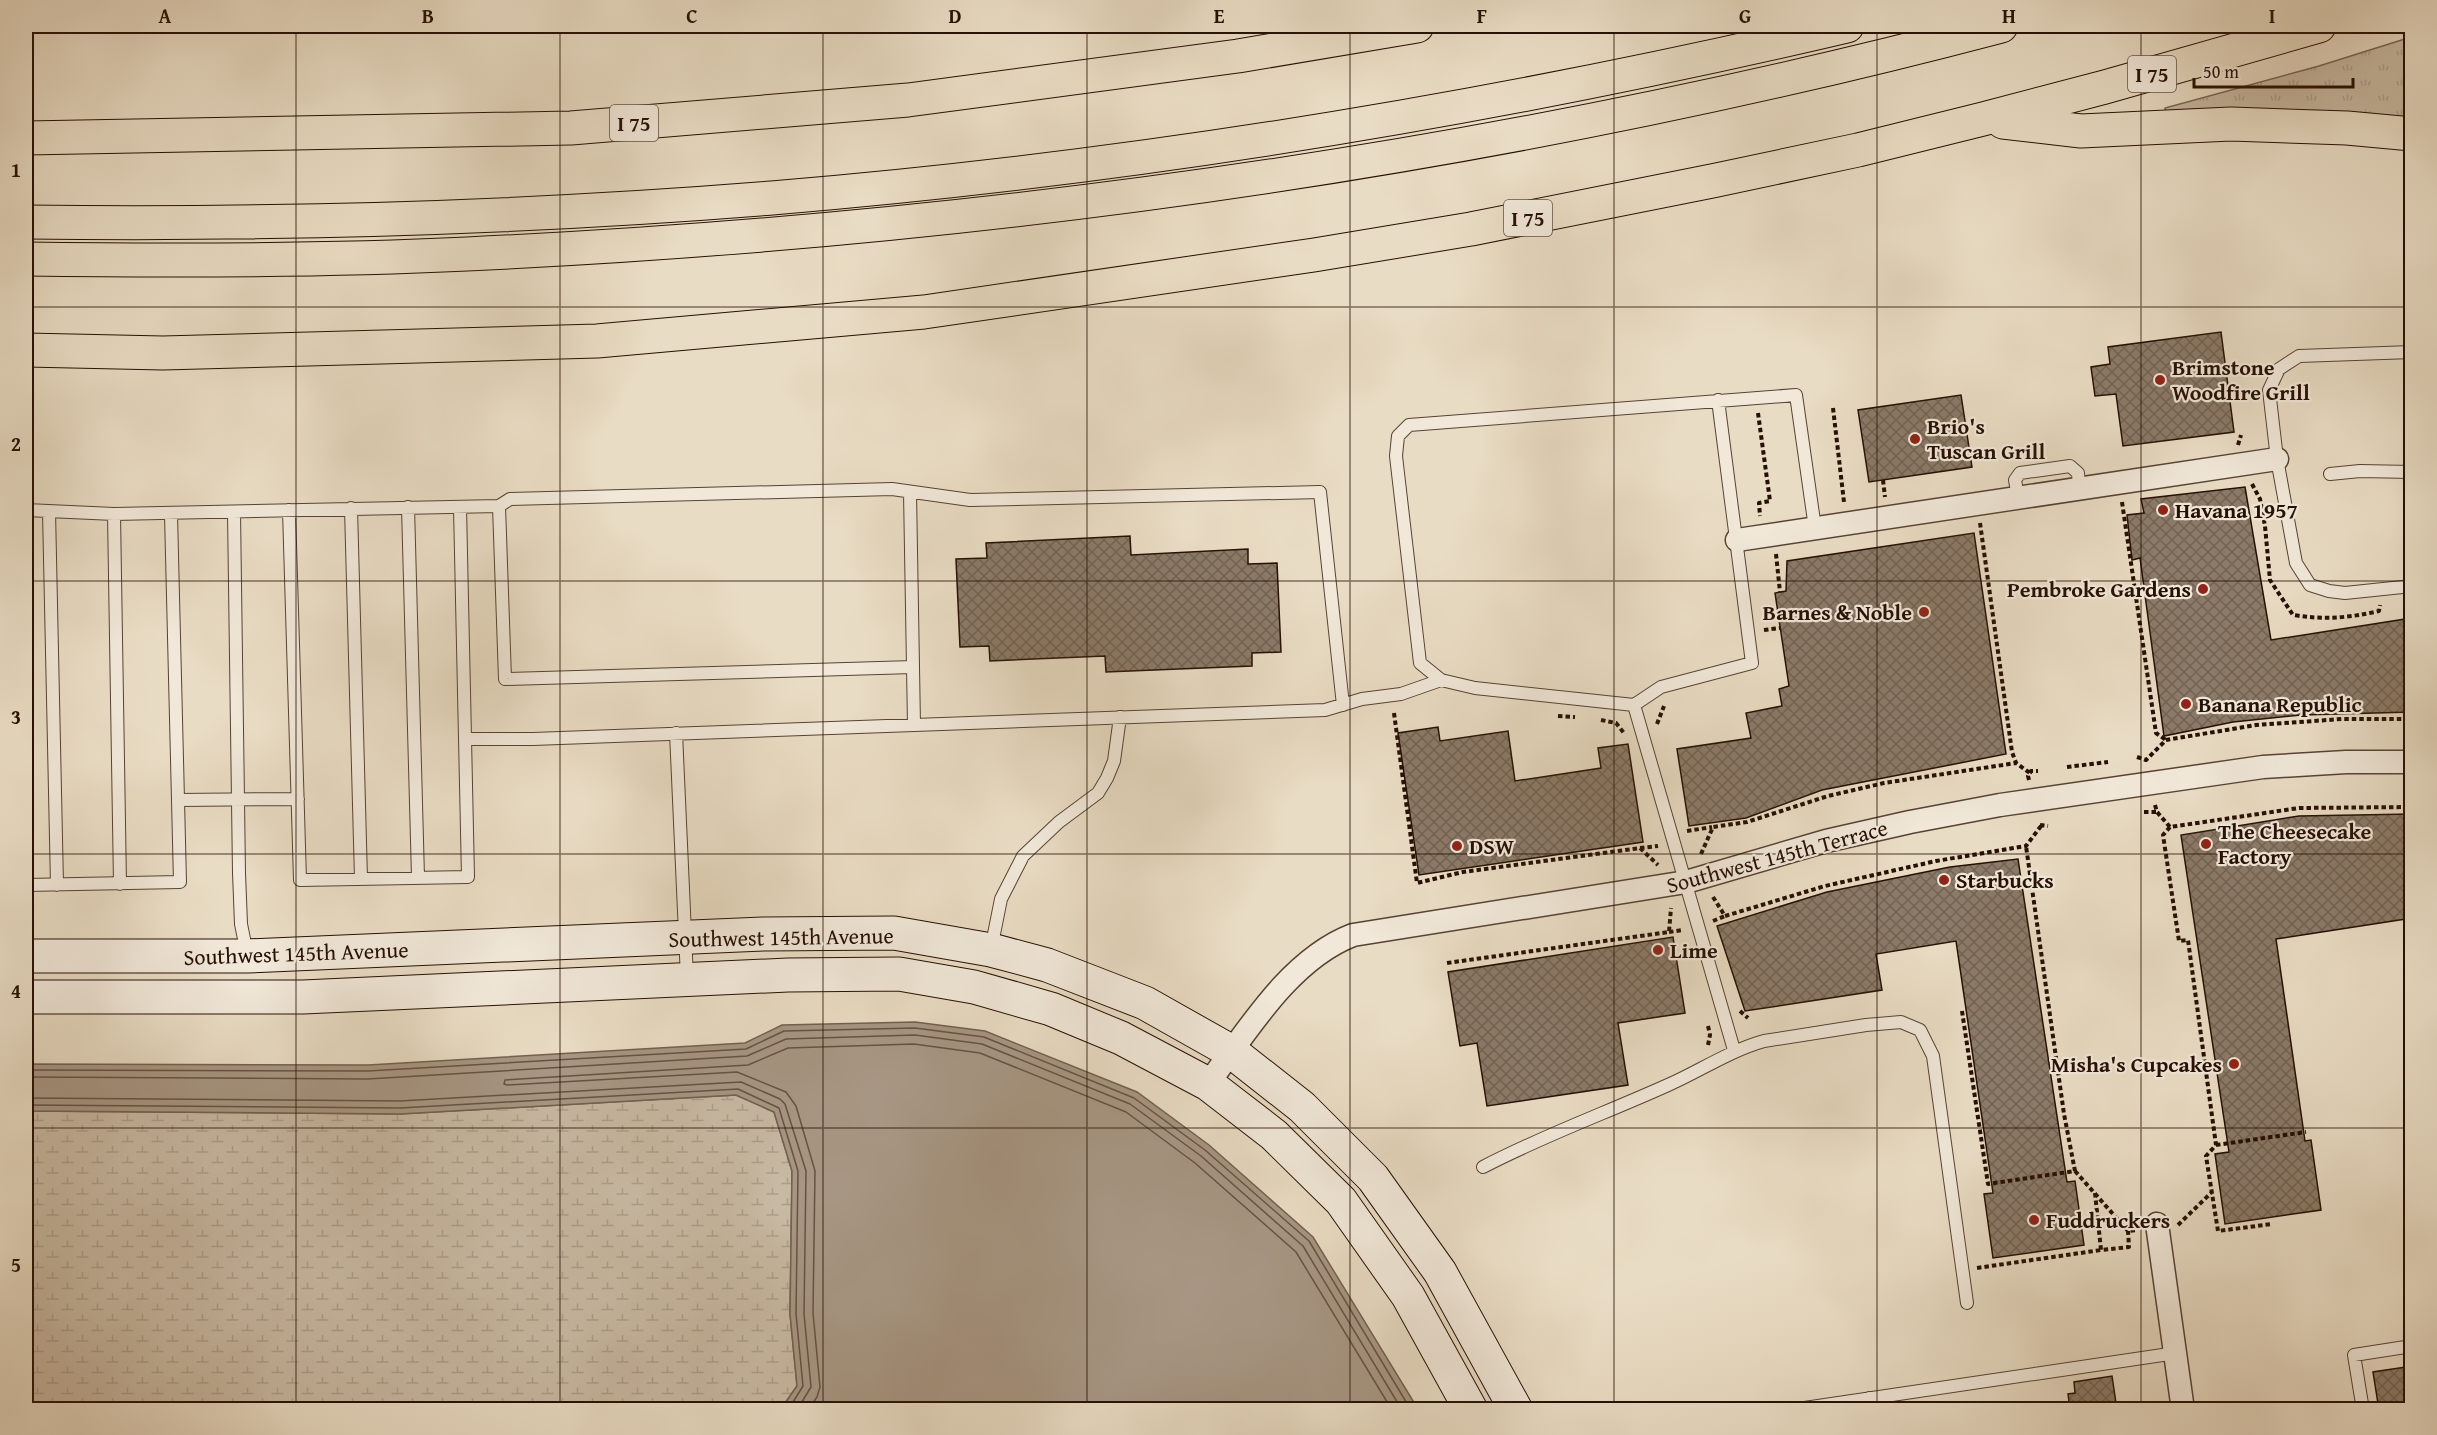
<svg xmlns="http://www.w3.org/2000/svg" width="2437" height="1435" font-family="'Gentium Book Plus',serif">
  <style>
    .grass { fill: url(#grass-tufts); stroke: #776454; stroke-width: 1.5 }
    .wetland { fill: url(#wetland-marsh); stroke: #776454; stroke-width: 1.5 }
    .water { fill: #a79683; stroke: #736050; stroke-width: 1.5 }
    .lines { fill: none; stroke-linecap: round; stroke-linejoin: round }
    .shore { stroke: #665244; stroke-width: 1.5 }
    .building { fill: url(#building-cross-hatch); stroke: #260f04; stroke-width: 1.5 }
    .lane-casing { stroke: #574234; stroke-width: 14 }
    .street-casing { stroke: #574234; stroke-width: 25 }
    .secondary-casing { stroke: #260f04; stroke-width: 35 }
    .highway-casing { stroke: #260f04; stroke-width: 35 }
    .path { stroke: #260f04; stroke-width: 4; stroke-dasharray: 4.5 3; stroke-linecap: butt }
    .lane { stroke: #f1e8d9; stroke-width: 12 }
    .street { stroke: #f1e8d9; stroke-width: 22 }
    .secondary { stroke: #f1e8d9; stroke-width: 33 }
    .highway { stroke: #e9dcc4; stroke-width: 33 }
    .grid { fill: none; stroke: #260f04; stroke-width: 1.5; stroke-opacity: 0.55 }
    .poi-dot { fill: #8f2418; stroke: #f1e8d9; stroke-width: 2 }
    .labels { text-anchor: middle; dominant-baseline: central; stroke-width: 4.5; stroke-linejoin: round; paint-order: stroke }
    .shield { fill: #f1e8d9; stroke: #635044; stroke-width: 1.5 }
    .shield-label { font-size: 21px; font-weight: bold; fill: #260f04 }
    .poi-label { font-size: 22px; font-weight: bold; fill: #260f04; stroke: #f1e8d9; text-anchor: start }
    .street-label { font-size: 22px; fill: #260f04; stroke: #f1e8d9 }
    .neatline { fill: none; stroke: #260f04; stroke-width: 2 }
    .grid-label { font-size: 20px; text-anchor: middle; font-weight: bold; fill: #260f04 }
  </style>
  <defs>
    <pattern id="grass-tufts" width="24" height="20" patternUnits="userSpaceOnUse" patternTransform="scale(1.5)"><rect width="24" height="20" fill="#c8b9a3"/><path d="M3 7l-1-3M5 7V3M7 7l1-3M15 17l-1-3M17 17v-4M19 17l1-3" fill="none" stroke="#ac9e8b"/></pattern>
    <pattern id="wetland-marsh" width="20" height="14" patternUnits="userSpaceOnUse" patternTransform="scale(1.5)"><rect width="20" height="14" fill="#c8b9a3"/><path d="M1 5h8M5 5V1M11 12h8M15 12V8" fill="none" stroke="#ac9e8b"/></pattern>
    <pattern id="building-cross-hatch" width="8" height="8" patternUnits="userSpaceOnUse" patternTransform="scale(1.5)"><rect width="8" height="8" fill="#8b7a68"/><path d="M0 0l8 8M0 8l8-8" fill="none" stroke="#716253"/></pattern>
  </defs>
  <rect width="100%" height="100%" fill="#e9dcc4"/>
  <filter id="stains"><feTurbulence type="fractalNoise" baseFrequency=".00333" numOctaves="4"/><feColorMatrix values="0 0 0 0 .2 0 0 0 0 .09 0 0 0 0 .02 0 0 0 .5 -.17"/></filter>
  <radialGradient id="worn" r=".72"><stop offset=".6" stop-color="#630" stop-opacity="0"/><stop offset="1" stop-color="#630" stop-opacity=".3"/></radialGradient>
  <!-- grass -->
  <path class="grass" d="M 2411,37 L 2411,118 L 2166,114 L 2165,108 L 2319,66 Z"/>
  <!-- wetland -->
  <path class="wetland" d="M 736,1095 L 774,1112 L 792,1171 L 790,1314 L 797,1386 L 781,1409 L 26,1410 L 26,1111 L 400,1114 Z"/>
  <!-- water -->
  <path class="water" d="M 915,1022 L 985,1031 L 1137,1092 L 1209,1145 L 1313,1237 L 1418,1409 L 781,1409 L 797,1386 L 790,1314 L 792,1171 L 774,1112 L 736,1095 L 400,1114 L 26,1111 L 26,1064 L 368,1065 L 745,1043 L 782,1025 Z"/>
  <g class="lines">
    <!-- shore -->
    <path class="shore" d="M 26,1070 L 368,1071 L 746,1049 L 784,1031 L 915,1028 L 984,1037 L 1134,1098 L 1205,1150 L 1309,1241 L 1411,1410
      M 26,1077 L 368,1079 L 747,1056 L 786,1039 L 915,1035 L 982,1044 L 1130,1104 L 1201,1156 L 1303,1246 L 1402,1410
      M 26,1098 L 400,1101 L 741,1082 L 780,1099 L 785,1104 L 806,1171 L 804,1314 L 811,1387 L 797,1410
      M 26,1105 L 400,1108 L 738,1089 L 779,1108 L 798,1171 L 796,1314 L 803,1386 L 788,1410
      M 808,1410 L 817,1397 L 820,1387 L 813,1313 L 815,1171 L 796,1106 L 786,1092 L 737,1072 L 507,1085 L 504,1084 L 505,1080 L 748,1065 L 788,1048 L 914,1044 L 980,1053 L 1126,1112 L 1195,1163 L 1296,1252 L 1392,1410"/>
  </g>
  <!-- building -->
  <path class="building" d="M 2221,332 L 2234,432 L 2123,446 L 2116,394 L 2095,396 L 2091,367 L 2110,364 L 2108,347 Z
    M 1961,395 L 1972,467 L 1869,482 L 1858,410 Z
    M 2245,487 L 2271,640 L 2412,618 L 2412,712 L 2301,715 L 2233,722 L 2164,736 L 2140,558 L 2132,560 L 2127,515 L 2144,513 L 2141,499 Z
    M 1974,533 L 2006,754 L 1822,790 L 1746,818 L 1689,826 L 1677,749 L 1751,738 L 1746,713 L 1782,706 L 1779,689 L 1789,686 L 1775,593 L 1786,591 L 1787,561 Z
    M 1130,536 L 1131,555 L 1248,549 L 1248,564 L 1277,563 L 1281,652 L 1252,653 L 1252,666 L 1106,672 L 1105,656 L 990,661 L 989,646 L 960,647 L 956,559 L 987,558 L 986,543 Z
    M 1438,727 L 1440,741 L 1508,731 L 1515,781 L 1601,768 L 1598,748 L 1628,744 L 1643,842 L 1419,875 L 1398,733 Z
    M 2412,814 L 2412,918 L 2276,939 L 2305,1141 L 2311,1140 L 2321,1210 L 2225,1224 L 2215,1154 L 2229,1152 L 2181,835 L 2299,816 Z
    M 2018,859 L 2067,1182 L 2075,1181 L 2084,1245 L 1993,1258 L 1984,1194 L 1993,1193 L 1956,941 L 1876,954 L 1882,990 L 1745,1011 L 1717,926 L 1827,892 L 1950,867 Z
    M 1673,937 L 1685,1013 L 1618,1023 L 1628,1085 L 1487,1106 L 1477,1043 L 1460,1046 L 1448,972 Z
    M 2412,1366 L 2412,1410 L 2379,1410 L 2373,1372 Z
    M 2112,1376 L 2117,1410 L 2070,1410 L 2068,1394 L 2075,1393 L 2074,1382 Z"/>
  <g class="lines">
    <defs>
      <path id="lane" d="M 2412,352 L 2299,356 L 2279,369 L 2269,390 L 2277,459 L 2296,563 L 2310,585 L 2329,591 L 2345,593 L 2412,586
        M 1718,400 L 1752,663 L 1661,687 L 1634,705 L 1475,688 L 1441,680 L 1420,663 L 1396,456 L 1398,436 L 1409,425 L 1796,395 L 1815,528
        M 2330,474 L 2360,471 L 2412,472
        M 910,492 L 914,725
        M 2018,497 L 2015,480 L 2020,473 L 2070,466 L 2078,473 L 2079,487
        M 408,507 L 418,877
        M 351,508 L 361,879
        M 26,510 L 114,514 L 499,506
        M 289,510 L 300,880 L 468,877 L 460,507
        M 49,511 L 57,885
        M 234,512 L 239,873 L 241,924 L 247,954
        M 114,514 L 120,884
        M 913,667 L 505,679 L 499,506 L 510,499 L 892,489 L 970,500 L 1320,492 L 1343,705
        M 1634,705 L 1734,1050
        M 676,733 L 687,978
        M 465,739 L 533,739 L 1325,710 L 1362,699 L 1401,694 L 1441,680
        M 178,800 L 298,799
        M 26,885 L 180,882 L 171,514
        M 991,949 L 1001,899 L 1023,856 L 1059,822 L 1098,793 L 1107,778 L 1114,761 L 1120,717
        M 1483,1167 C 1542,1136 1606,1113 1668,1085 C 1700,1071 1729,1051 1764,1041 L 1866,1025 L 1901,1022 L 1920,1030 L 1933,1056 L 1967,1303
        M 1869,1398 L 1870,1410
        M 1791,1410 L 2176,1353
        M 2363,1410 L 2354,1355 L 2412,1346"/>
      <path id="street" d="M 1737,540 L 2277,459
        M 1208,1084 C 1247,1031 1290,959 1353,935 L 1686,882 L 1826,841 L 1910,822 L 2000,805 L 2263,767 L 2346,762 L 2412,762
        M 2157,1224 L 2183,1410"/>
      <path id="secondary" d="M 26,956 L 247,956 L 763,934 L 894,933 L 991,950 L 1047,965 L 1145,1003 L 1232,1052 L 1302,1107 L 1373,1178 L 1440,1272 L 1516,1410
        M 26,997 L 303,997 L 788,975 L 899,974 L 974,987 L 1051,1009 L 1121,1038 L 1208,1084 L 1274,1135 L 1341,1201 L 1408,1296 L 1471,1410"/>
      <path id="highway" d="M 2003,122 L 2081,131 L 2231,124 L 2347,128 L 2412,134
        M 26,138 L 571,128 L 908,100 L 1238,56 L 1417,26
        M 26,222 C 275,225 524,218 772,198 C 1134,168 1493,109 1847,26
        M 26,259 C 172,261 320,261 467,254 C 983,230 1500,158 2001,26
        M 26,350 L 163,353 L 597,341 L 924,312 L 1314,255 L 1471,229 L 1712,181 L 1858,150 L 1983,119 L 2105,87 L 2319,26"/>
    </defs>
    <!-- lane casing -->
    <use href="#lane" class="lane-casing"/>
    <!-- street casing -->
    <use href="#street" class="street-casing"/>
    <!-- secondary casing -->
    <use href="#secondary" class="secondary-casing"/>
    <!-- highway casing -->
    <use href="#highway" class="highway-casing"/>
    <!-- path -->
    <path class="path" d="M 1833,408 L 1844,502 L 1846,503
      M 1758,413 L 1770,501 L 1759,503 L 1760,516
      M 2238,445 L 2241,435
      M 1883,480 L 1885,497
      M 2252,484 L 2260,499 L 2265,526 L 2270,580 L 2293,615 C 2324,620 2348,618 2379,611 L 2380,605
      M 2122,502 L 2156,733 L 2166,740
      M 1980,523 L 2012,752 L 2016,763 L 2030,773
      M 1776,554 L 1780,592
      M 1764,630 L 1780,628
      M 1394,713 L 1417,883 L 1463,872 L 1640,848 L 1658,865
      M 1558,716 L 1575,717
      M 1601,720 L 1616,723 L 1624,733
      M 1657,724 L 1664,706
      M 2137,757 L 2146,760 L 2166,740 L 2256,725 L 2342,719 L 2412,719
      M 2067,767 L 2108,762
      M 2029,780 L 2028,776 L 2031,771 L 2038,771
      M 2155,805 L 2157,812 L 2170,827 L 2299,808 L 2412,807
      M 2144,812 L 2157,812
      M 2040,825 L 2048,826
      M 2170,827 L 2163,835 L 2179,941 L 2188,940 L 2216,1145 L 2206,1156 L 2218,1231 L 2272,1224
      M 1687,831 L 1712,827
      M 1640,848 L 1658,846
      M 1701,854 L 1713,827 L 1747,822 L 1828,796 L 1884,783 L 2016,763
      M 1713,897 L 1725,916 L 1825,886 L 1936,861 L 2026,846 L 2041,826
      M 1713,921 L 1725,916
      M 1669,932 L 1683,930
      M 1447,963 L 1669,932 L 1671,908
      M 1740,1011 L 1748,1018
      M 1962,1011 L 1988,1184 L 2075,1171 L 2064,1114 L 2026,846
      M 1708,1026 L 1710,1035 L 1708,1045
      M 2216,1145 L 2306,1132
      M 2075,1171 L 2128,1231 L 2137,1230
      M 2095,1193 L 2101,1250 L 2129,1247 L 2128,1231
      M 2178,1225 L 2211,1193
      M 1977,1268 L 2101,1250"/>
    <!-- lane -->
    <use href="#lane" class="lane"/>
    <!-- street -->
    <use href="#street" class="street"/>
    <!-- secondary -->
    <use href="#secondary" class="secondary"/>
    <!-- highway -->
    <use href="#highway" class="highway"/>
  </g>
  <!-- grid -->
  <path class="grid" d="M 296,26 L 296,1410M 560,26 L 560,1410M 823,26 L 823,1410M 1087,26 L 1087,1410M 1350,26 L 1350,1410M 1614,26 L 1614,1410M 1877,26 L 1877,1410M 2141,26 L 2141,1410M 26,307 L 2412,307M 26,581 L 2412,581M 26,854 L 2412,854M 26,1128 L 2412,1128"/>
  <!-- markers -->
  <g class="poi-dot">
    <circle cx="2160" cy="380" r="6"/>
    <circle cx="1915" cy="439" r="6"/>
    <circle cx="2163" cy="510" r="6"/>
    <circle cx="2203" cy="589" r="6"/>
    <circle cx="1924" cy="612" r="6"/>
    <circle cx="2186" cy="704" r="6"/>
    <circle cx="2206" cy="844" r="6"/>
    <circle cx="1457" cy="846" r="6"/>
    <circle cx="1944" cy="880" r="6"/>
    <circle cx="1658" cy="950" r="6"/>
    <circle cx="2234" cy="1064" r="6"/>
    <circle cx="2034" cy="1220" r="6"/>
  </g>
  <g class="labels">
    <!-- shield labels -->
    <g class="shield">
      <rect x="2128" y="56" width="48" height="36" rx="4.5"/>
      <rect x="610" y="105" width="48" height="36" rx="4.5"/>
      <rect x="1504" y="200" width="48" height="36" rx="4.5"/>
    </g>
    <g class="shield-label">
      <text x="2152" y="74">I 75</text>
      <text x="634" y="123">I 75</text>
      <text x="1528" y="218">I 75</text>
    </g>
    <!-- poi labels -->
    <g class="poi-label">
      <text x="2172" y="367">Brimstone<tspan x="2172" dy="25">Woodfire Grill</tspan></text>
      <text x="1927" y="426">Brio's<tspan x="1927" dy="25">Tuscan Grill</tspan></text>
      <text x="2175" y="510">Havana 1957</text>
      <text x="2191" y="589" text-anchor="end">Pembroke Gardens</text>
      <text x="1912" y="612" text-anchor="end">Barnes &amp; Noble</text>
      <text x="2198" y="704">Banana Republic</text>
      <text x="2218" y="831">The Cheesecake<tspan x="2218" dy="25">Factory</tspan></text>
      <text x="1469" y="846">DSW</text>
      <text x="1956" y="880">Starbucks</text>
      <text x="1670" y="950">Lime</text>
      <text x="2222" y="1064" text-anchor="end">Misha's Cupcakes</text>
      <text x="2046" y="1220">Fuddruckers</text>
    </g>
    <!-- street labels -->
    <g class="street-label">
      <text transform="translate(1777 856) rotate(-15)">Southwest 145th Terrace</text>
      <text transform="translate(781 937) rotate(-1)">Southwest 145th Avenue</text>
      <text transform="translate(296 953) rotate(-2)">Southwest 145th Avenue</text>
    </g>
  </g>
  <!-- margin -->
  <rect width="2437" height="1435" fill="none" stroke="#e9dcc4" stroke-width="66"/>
  <!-- scale -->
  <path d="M2194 78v9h159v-9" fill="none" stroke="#260f04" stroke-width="3"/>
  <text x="2203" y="78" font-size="18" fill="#260f04" stroke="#f1e8d9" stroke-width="4.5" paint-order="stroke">50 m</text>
  <rect x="33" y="33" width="2371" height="1369" class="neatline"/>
  <g class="grid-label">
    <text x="165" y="23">A</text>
    <text x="428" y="23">B</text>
    <text x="692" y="23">C</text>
    <text x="955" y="23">D</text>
    <text x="1219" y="23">E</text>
    <text x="1482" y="23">F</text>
    <text x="1745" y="23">G</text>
    <text x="2009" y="23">H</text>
    <text x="2272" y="23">I</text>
    <text x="16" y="177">1</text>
    <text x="16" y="451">2</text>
    <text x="16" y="724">3</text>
    <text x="16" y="998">4</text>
    <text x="16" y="1272">5</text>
  </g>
  <rect width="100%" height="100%" filter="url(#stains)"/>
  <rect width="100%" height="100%" fill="url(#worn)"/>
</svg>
